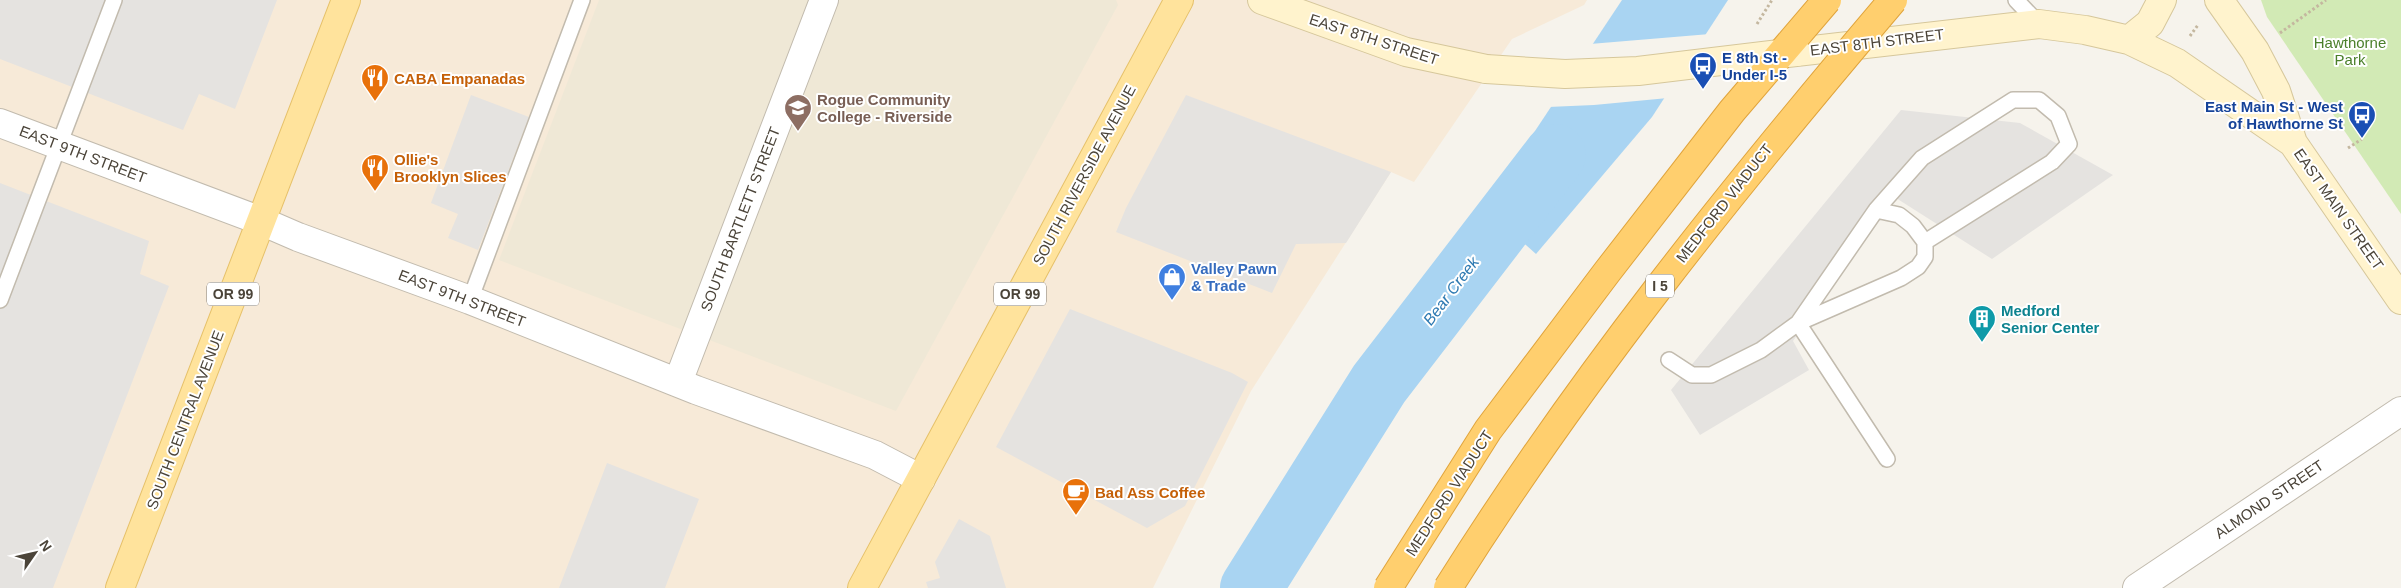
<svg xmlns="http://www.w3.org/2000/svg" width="2401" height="588" font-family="Helvetica,sans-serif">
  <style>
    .commercial { fill: #f7ead8 }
    .education { fill: #efe8d6 }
    .green { fill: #d2eab5 }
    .parking { fill: #e5e3e0 }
    .water { fill: #a9d4f2 }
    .pier { fill: #f6f3ec }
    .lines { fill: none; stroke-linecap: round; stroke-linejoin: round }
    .river { stroke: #a9d4f2; stroke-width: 62 }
    .service-casing { stroke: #c2bbae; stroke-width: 18 }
    .minor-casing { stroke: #c2bbae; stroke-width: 30 }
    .secondary-casing { stroke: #d6c79b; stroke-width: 30 }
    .primary-casing { stroke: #e6c16a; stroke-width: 30 }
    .path { stroke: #c4b79f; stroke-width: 3; stroke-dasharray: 2.5 2.5; stroke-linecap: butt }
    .service { stroke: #fff; stroke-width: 15 }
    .minor { stroke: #fff; stroke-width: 28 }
    .secondary { stroke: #fff3cd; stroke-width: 28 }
    .primary { stroke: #ffe39c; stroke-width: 28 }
    .secondary-bridge-casing { stroke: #d6c79b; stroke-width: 30; stroke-linecap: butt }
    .motorway-bridge-casing { stroke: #e0a43c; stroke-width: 30; stroke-linecap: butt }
    .secondary-bridge { stroke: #fff3cd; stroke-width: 28 }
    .motorway-bridge { stroke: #ffcf6e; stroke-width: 28 }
    .labels { text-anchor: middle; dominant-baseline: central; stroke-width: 4; stroke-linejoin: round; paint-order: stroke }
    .shield { fill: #fff; stroke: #817c74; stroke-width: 1 }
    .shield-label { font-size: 14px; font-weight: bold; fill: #4b4439 }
    .street-label { font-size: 15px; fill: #4b4439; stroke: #fff }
    .park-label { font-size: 15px; fill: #4a7f2a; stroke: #fff }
    .transit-label { font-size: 15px; font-weight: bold; fill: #164399; stroke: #fff; text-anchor: start }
    .food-label { font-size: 15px; font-weight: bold; fill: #c56008; stroke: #fff; text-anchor: start }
    .education-label { font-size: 15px; font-weight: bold; fill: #785e54; stroke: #fff; text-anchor: start }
    .shop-label { font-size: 15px; font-weight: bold; fill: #366cbe; stroke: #fff; text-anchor: start }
    .culture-label { font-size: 15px; font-weight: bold; fill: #0d838f; stroke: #fff; text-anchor: start }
    .water-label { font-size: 16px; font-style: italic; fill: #2e7ab2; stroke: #fff }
  </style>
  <rect width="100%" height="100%" fill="#f6f3ec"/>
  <!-- commercial -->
  <path class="commercial" d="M 0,0 L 1587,0 L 1584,5 L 1512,39 L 1414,182 L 1391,172 L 1251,391 L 1153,588 L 0,588 Z"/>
  <!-- education -->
  <path class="education" d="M 599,0 L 1116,0 L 1118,5 L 896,411 L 499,260 Z"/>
  <!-- green -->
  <path class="green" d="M 2261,0 L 2401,0 L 2401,214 L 2267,17 Z"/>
  <!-- parking -->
  <path class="parking" d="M 0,0 L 277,0 L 235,109 L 199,94 L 183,130 L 0,59 Z
    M 471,95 L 529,117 L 478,250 L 448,238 L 458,214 L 431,203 Z
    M 1186,95 L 1391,172 L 1346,243 L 1296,244 L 1272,293 L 1116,232 L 1126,208 Z
    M 1901,110 L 2020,123 L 2113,175 L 1992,259 L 1896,198 L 1793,341 L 1809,370 L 1700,435 L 1671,390 Z
    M 0,183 L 149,241 L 140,274 L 169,286 L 53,588 L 0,588 Z
    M 1070,309 L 1232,373 L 1248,382 L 1185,506 L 1147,528 L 996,447 Z
    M 607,463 L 699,499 L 665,588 L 559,588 Z
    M 959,519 L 990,536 L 1006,588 L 928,588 L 926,582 L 940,578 L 935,562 Z"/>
  <!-- water -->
  <path class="water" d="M 1622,0 L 1728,0 L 1652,117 L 1536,254 L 1489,212 L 1503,179 Z"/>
  <!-- pier -->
  <path class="pier" d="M 1710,34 L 1668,98 L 1594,105 L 1548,107 L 1590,44 Z"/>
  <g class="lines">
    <!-- river -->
    <path class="river" d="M 1251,588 L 1379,384 L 1555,155"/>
    <defs>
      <path id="service" d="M 2016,0 L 2039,24
        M 0,300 L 114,0
        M 470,300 L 582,0
        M 1669,360 L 1692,375 L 1711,375 L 1761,350 L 1798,323 L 1901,278 L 1918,267 L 1925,257 L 1925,242 L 1913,226 L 1899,215 L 1876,210
        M 1887,459 L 1798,323 L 1876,210 L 1922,158 L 2013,100 L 2039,100 L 2058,116 L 2069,144 L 2052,162 L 1925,242"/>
      <path id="minor" d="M 0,123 L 261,221 L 298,237 L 470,300 L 696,390 L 875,455 L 921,479
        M 678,382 L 824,0
        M 2137,588 L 2401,411"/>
      <path id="secondary" d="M 1262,0 L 1406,52 L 1486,69
        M 2219,0 L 2255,51 L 2276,91 L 2293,143 L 2401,300
        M 2129,40 L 2150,23 L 2162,0
        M 1796,52 L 2039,24 L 2085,30 L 2129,40 L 2177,63 L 2293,143"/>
      <path id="primary" d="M 120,588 L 346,0
        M 862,588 L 1179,0"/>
    </defs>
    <!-- service casing -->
    <use href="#service" class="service-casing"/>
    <!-- minor casing -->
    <use href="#minor" class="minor-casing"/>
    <!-- secondary casing -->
    <use href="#secondary" class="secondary-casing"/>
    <!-- primary casing -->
    <use href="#primary" class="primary-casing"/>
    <!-- path -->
    <path class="path" d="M 1757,24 L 1772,0
      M 2280,33 L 2326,0
      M 2190,36 L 2198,25
      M 2348,148 L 2362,139"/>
    <!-- service -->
    <use href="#service" class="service"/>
    <!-- minor -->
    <use href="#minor" class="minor"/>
    <!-- secondary -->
    <use href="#secondary" class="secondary"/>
    <!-- primary -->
    <use href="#primary" class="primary"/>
    <defs>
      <path id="secondary-bridge" d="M 1486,69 L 1565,74 L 1638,71 L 1796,52"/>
      <path id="motorway-bridge" d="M 1388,588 L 1488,430 L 1607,272 L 1732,111 L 1827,0
        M 1448,588 C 1579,379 1734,187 1893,0"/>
    </defs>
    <!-- secondary-bridge casing -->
    <use href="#secondary-bridge" class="secondary-bridge-casing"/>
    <!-- motorway-bridge casing -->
    <use href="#motorway-bridge" class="motorway-bridge-casing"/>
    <!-- secondary-bridge -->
    <use href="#secondary-bridge" class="secondary-bridge"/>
    <!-- motorway-bridge -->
    <use href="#motorway-bridge" class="motorway-bridge"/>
  </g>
  <!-- icons -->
  <defs>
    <symbol id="bus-pin" viewBox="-11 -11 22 30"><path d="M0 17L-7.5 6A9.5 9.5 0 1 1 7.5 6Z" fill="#1a4fb4" stroke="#fff"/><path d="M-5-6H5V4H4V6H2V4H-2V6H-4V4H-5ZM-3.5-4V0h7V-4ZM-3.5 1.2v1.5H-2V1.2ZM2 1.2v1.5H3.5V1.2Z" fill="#fff"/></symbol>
    <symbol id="restaurant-pin" viewBox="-11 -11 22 30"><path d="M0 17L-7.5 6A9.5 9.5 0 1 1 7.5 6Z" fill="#e8710a" stroke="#fff"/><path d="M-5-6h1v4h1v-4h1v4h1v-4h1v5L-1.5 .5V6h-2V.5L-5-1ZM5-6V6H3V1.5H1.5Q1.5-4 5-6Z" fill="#fff"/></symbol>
    <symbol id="university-pin" viewBox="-11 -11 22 30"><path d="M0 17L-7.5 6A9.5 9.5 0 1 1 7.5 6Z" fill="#8d6e63" stroke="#fff"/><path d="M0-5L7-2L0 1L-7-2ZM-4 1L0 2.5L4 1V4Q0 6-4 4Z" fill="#fff"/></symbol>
    <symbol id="shop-pin" viewBox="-11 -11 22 30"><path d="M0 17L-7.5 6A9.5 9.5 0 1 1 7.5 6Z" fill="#3f7fe0" stroke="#fff"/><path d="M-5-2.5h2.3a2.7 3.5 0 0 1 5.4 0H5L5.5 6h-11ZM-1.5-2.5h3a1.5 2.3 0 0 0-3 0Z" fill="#fff"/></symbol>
    <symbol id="building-pin" viewBox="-11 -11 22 30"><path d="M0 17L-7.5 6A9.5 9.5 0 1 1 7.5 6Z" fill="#0f9aa8" stroke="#fff"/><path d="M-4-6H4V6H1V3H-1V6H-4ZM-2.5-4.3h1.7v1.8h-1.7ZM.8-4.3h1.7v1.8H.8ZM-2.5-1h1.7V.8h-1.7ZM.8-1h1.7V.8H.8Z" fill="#fff"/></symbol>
    <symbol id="cafe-pin" viewBox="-11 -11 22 30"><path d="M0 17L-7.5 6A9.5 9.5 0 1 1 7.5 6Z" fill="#e8710a" stroke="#fff"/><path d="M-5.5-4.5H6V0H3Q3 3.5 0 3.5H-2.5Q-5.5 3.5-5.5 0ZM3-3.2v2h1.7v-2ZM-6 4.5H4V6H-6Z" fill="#fff"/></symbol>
  </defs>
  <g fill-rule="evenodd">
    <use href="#bus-pin" x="1687" y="50" width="32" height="43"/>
    <use href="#restaurant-pin" x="359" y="62" width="32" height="43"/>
    <use href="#university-pin" x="782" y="92" width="32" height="43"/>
    <use href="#bus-pin" x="2346" y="99" width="32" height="43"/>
    <use href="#restaurant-pin" x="359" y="152" width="32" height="43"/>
    <use href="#shop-pin" x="1156" y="261" width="32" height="43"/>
    <use href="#building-pin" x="1966" y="303" width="32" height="43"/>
    <use href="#cafe-pin" x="1060" y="476" width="32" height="43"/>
  </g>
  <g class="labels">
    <!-- shield labels -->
    <g class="shield">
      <rect x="1646" y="274.5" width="28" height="23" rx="4"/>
      <rect x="207" y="282.5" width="52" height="23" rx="4"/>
      <rect x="994" y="282.5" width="52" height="23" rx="4"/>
    </g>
    <g class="shield-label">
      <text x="1660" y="286">I 5</text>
      <text x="233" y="294">OR 99</text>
      <text x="1020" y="294">OR 99</text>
    </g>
    <!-- street labels -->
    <g class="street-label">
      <text transform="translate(1374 39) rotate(18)">EAST 8TH STREET</text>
      <text transform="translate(1877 42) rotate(-7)">EAST 8TH STREET</text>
      <text transform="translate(83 154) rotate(21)">EAST 9TH STREET</text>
      <text transform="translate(1084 175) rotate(-62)">SOUTH RIVERSIDE AVENUE</text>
      <text transform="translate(1724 203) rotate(-52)">MEDFORD VIADUCT</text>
      <text transform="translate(2339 209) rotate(55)">EAST MAIN STREET</text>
      <text transform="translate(740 219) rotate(-69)">SOUTH BARTLETT STREET</text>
      <text transform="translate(462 298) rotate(21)">EAST 9TH STREET</text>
      <text transform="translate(185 420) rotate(-69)">SOUTH CENTRAL AVENUE</text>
      <text transform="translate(1449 493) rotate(-57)">MEDFORD VIADUCT</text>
      <text transform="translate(2269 499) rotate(-34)">ALMOND STREET</text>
    </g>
    <!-- park labels -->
    <g class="park-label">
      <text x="2350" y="42">Hawthorne<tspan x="2350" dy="17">Park</tspan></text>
    </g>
    <!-- transit labels -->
    <g class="transit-label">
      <text x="1722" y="57">E 8th St -<tspan x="1722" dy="17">Under I-5</tspan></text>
      <text x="2343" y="106" text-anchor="end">East Main St - West<tspan x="2343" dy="17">of Hawthorne St</tspan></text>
    </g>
    <!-- food labels -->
    <g class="food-label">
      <text x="394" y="78">CABA Empanadas</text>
      <text x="394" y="159">Ollie's<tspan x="394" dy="17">Brooklyn Slices</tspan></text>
      <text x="1095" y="492">Bad Ass Coffee</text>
    </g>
    <!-- education labels -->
    <g class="education-label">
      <text x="817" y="99">Rogue Community<tspan x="817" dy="17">College - Riverside</tspan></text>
    </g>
    <!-- shop labels -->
    <g class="shop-label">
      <text x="1191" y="268">Valley Pawn<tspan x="1191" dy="17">&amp; Trade</tspan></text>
    </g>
    <!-- culture labels -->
    <g class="culture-label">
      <text x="2001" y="310">Medford<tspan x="2001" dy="17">Senior Center</tspan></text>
    </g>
    <!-- water labels -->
    <g class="water-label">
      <text transform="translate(1451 291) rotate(-53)">Bear Creek</text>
    </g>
  </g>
  <!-- north arrow -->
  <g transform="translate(35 553) rotate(56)" stroke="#ffffff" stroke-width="4" paint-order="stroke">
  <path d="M0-4L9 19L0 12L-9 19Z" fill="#4b4439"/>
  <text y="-8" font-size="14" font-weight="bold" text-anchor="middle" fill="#4b4439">N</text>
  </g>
</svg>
